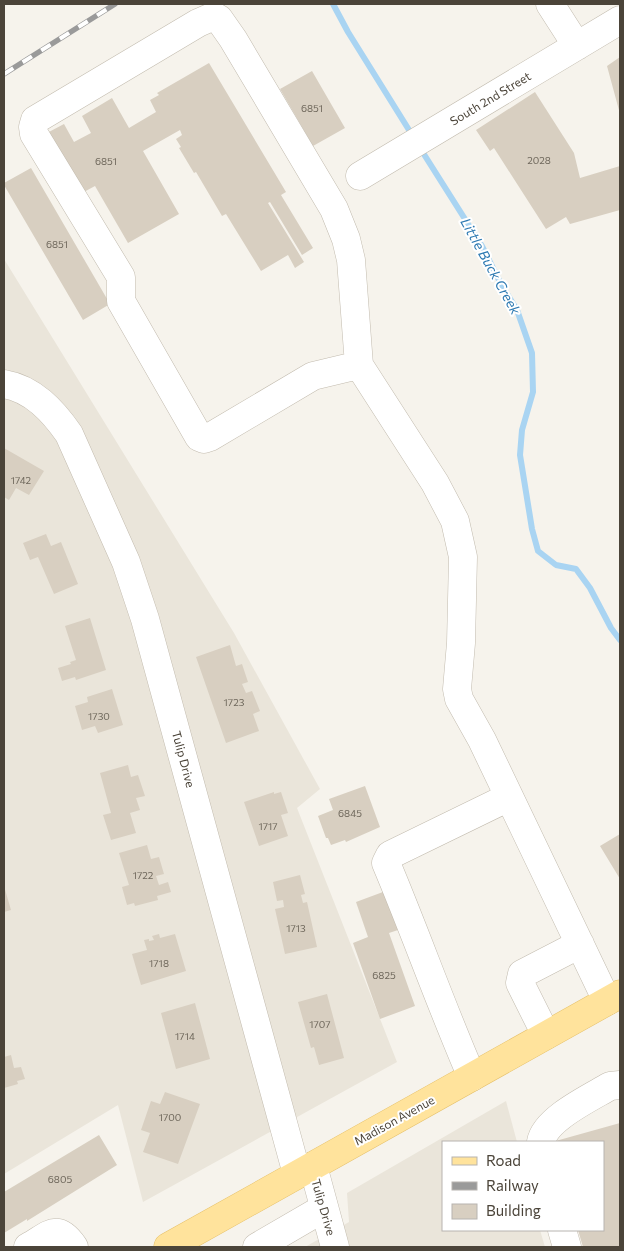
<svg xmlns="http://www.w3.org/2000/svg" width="624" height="1251" font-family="Commissioner,sans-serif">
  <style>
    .residential { fill: #eae5da }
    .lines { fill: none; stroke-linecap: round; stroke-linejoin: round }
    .stream { stroke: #a9d4f2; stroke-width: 6 }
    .building { fill: #d8cfc1 }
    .minor-casing { stroke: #c2bbae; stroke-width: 29 }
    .major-casing { stroke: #e6c16a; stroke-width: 29 }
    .minor { stroke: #fff; stroke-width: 28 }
    .major { stroke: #ffe39c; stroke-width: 28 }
    .rail-casing { stroke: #9a9a9a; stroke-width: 5.5 }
    .rail { stroke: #fff; stroke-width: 4; stroke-dasharray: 11; stroke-linecap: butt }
    .labels { text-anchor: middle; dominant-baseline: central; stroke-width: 4; stroke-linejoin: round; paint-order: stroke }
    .number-label { font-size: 10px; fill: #6e675b }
    .street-label { font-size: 12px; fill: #4b4439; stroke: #fff }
    .water-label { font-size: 14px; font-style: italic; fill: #2e7ab2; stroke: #fff }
  </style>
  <rect width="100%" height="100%" fill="#f6f3ec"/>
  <!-- residential -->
  <path class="residential" d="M 4,259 L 234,633 L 320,789 L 297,808 L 397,1062 L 143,1202 L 118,1105 L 4,1174 Z
    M 506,1101 L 517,1142 L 443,1142 L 443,1230 L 540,1230 L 545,1247 L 305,1247 L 349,1222 L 347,1193 Z"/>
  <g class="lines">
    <!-- stream -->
    <path class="stream" d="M 333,4 L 348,32 L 414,138
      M 420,148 L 482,246 L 501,284 L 517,310 L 532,353 L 533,392 L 522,430 L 520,455 L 532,529 L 538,551 L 556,565 L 576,569 L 590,588 L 611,628 L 620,640"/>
  </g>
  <!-- building -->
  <path class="building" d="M 620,57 L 620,114 L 607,66 Z
    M 209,63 L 286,192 L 281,195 L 313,248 L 302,255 L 270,202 L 268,203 L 304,262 L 295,268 L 288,255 L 261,271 L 226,214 L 222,216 L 196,172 L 194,173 L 179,148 L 181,147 L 176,139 L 182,135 L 180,130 L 143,151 L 179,214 L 128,243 L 95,186 L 82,193 L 47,133 L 64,124 L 74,142 L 91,133 L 82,116 L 112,98 L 129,128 L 156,112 L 150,100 L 159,95 L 157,93 Z
    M 312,71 L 345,128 L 313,146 L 280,89 Z
    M 535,92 L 574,153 L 580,178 L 620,166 L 620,210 L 570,224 L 566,217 L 546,229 L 494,148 L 490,151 L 476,130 Z
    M 31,168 L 110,304 L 83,320 L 4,185 L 4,183 Z
    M 4,448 L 44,471 L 29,495 L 16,488 L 9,500 L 4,497 Z
    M 46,534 L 51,546 L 61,542 L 78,584 L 54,594 L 38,557 L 30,560 L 23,543 Z
    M 90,618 L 106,670 L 76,680 L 75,677 L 62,681 L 58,668 L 71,664 L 70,662 L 76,660 L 65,626 Z
    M 230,645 L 236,666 L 242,664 L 248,682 L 242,684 L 246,693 L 252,691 L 260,711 L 253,714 L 259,731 L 226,743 L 196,657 Z
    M 112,689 L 123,725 L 98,733 L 95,726 L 82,730 L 75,706 L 88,702 L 87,697 Z
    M 128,765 L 131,777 L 138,775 L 145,796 L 136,798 L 140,810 L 130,813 L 136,833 L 111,840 L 103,815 L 111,813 L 100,773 Z
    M 365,786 L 380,827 L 346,842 L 345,840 L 331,845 L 328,838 L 326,838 L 318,816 L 333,810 L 329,799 Z
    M 274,792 L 274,794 L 281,792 L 288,813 L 281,815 L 288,836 L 259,846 L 244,802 Z
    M 620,834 L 620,879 L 600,846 Z
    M 147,845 L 151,859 L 159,857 L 164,874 L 156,876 L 159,885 L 168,882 L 171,892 L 157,896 L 158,900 L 135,906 L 134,903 L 127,905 L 122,887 L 129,885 L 119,853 Z
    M 300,875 L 305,894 L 301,895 L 303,903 L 307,902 L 317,947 L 285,954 L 275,909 L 284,907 L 283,900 L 277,901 L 273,882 Z
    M 4,886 L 11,910 L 4,912 Z
    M 391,889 L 404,928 L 389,933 L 415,1006 L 380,1019 L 353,943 L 368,937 L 356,902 Z
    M 159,934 L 160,938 L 175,934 L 186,971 L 141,985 L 132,954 L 147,950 L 144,940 L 149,939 L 149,941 L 154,940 L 152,936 Z
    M 327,994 L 344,1058 L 319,1065 L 314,1047 L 311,1048 L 298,1002 Z
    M 195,1003 L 210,1059 L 176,1069 L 161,1013 Z
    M 11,1055 L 14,1068 L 21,1067 L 25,1079 L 17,1081 L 18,1084 L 4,1088 L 4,1057 Z
    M 165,1092 L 200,1104 L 178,1164 L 143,1152 L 150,1133 L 141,1130 L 151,1101 L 160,1104 Z
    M 620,1123 L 620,1247 L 583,1247 L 578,1230 L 603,1230 L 603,1142 L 552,1142 Z
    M 99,1135 L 117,1165 L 27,1221 L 27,1219 L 4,1233 L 4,1192 Z"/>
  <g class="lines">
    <defs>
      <path id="minor" d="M 550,4 L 577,46
        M 360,176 L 620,20
        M 359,365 L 313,376 L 210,437 L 204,439 L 199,437 L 121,301 L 121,277 L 34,134 L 33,127 L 35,120 L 198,23 L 214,16 L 219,19 L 233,39 L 334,209 L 346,239 L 351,260 L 359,365 L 435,483 L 455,521 L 463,557 L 461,643 L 457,689 L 459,699 L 482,740 L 607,1001
        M 4,384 C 33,389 53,411 69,434 L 126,562 L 145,619 L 297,1174
        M 546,1035 L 520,983 L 522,974 L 580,944
        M 472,1077 C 441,1006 416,934 386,863 L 390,855 L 509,797
        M 541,1142 C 545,1119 590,1098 610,1086 L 620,1085
        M 313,1166 L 335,1247
        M 562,1230 L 567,1247
        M 28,1247 C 50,1235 57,1222 74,1247
        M 257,1247 L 324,1208"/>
      <path id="major" d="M 168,1247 L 620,994"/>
    </defs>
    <!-- minor casing -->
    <use href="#minor" class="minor-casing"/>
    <!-- major casing -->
    <use href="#major" class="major-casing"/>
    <!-- minor -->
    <use href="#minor" class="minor"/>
    <!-- major -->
    <use href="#major" class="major"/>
    <defs>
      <path id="rail" d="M 4,74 L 115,4"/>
    </defs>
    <!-- rail casing -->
    <use href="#rail" class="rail-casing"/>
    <!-- rail -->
    <use href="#rail" class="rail"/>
  </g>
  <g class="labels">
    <!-- number labels -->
    <g class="number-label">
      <text x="312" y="108">6851</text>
      <text x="539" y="160">2028</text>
      <text x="106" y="161">6851</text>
      <text x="57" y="244">6851</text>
      <text x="21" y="480">1742</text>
      <text x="234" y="702">1723</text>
      <text x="99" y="716">1730</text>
      <text x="350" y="813">6845</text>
      <text x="268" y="826">1717</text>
      <text x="143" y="875">1722</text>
      <text x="296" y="928">1713</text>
      <text x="159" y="963">1718</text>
      <text x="384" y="975">6825</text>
      <text x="320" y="1024">1707</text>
      <text x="185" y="1036">1714</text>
      <text x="170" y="1117">1700</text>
      <text x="60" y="1179">6805</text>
    </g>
    <!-- street labels -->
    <g class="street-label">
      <text transform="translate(490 98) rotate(-31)">South 2nd Street</text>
      <text transform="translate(184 759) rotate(75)">Tulip Drive</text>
      <text transform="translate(394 1120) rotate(-29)">Madison Avenue</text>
      <text transform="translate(324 1207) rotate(74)">Tulip Drive</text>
    </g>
    <!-- water labels -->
    <g class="water-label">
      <text transform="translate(491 266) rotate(61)">Little Buck Creek</text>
    </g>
  </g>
  <!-- border -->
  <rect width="624" height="1251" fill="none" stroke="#4b4439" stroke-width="10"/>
  <!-- legend -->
  <rect x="442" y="1141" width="162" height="90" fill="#ffffff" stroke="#b7b4b0"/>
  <rect x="452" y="1157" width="25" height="8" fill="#ffe39c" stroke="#b7b4b0"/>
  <text x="486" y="1166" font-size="15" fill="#4b4439">Road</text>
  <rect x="452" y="1182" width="25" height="8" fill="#9a9a9a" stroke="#b7b4b0"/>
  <text x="486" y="1191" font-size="15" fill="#4b4439">Railway</text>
  <rect x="452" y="1204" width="25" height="15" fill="#d8cfc1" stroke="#b7b4b0"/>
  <text x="486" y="1216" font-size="15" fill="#4b4439">Building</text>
</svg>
